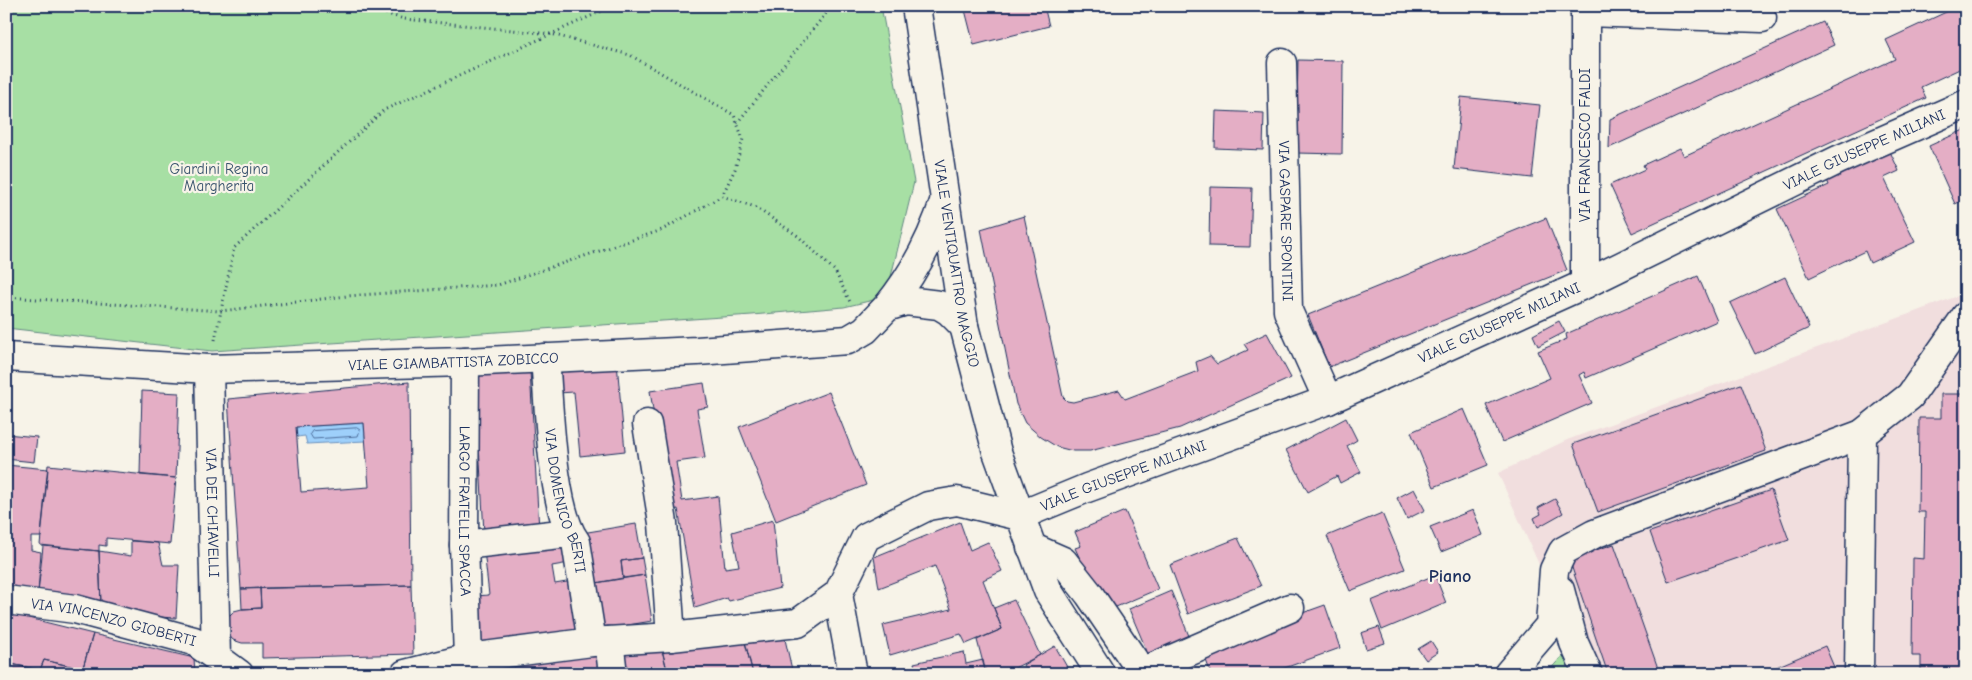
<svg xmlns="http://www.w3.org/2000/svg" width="1972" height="680" font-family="'Comic Neue',sans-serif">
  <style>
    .built { fill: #f1dede }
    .green { fill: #a7dfa4; stroke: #618781 }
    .water { fill: #9ed0fb; stroke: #6a90bc }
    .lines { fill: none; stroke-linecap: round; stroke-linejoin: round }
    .shore { stroke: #4f6f9d; stroke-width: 1 }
    .building { fill: #e4aec5; stroke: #1b2f5e; fill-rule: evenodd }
    .minor-casing { stroke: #1b2f5e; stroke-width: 31 }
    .major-casing { stroke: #1b2f5e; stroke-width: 31 }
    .path { stroke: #1b2f5e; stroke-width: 3; stroke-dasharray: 1 4; stroke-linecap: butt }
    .minor { stroke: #f7f3e8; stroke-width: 28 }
    .major { stroke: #f7f3e8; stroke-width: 28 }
    .labels { text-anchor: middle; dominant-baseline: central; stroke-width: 4.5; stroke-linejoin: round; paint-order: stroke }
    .street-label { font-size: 15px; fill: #1b2f5e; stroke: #f7f3e8 }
    .park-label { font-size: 15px; fill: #37526c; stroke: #f7f3e8 }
    .quarter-label { font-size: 18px; font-weight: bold; fill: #1b2f5e; stroke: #f7f3e8 }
  </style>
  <rect width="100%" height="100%" fill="#f7f3e8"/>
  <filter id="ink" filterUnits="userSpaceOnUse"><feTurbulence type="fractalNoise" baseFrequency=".02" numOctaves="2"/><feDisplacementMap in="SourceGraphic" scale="10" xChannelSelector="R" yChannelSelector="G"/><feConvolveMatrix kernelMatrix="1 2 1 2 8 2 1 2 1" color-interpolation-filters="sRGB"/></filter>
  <g filter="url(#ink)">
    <!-- built -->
    <path class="built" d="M 1966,293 L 1966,674 L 1588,674 L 1498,473 L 1567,440 Z"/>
    <!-- green -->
    <path class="green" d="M 6,6 L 881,6 L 914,182 L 886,297 L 844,307 L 752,315 L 212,351 L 6,328 Z
      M 1574,643 L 1588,674 L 1546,674 Z"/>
    <!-- water -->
    <path class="water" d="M 364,423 L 365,441 L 307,444 L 305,436 L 297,437 L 296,427 Z"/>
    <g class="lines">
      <!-- shore -->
      <path class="shore" d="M 357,428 L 360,430 L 358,436 L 313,439 L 310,434 L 312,431 Z"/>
    </g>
    <!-- building -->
    <path class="building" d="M 964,6 L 1044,6 L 1049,26 L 974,45 Z
      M 1959,6 L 1962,6 L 1966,14 L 1966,66 L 1921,87 L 1926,98 L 1632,233 L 1610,185 L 1645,169 L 1643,165 L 1680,148 L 1684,156 L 1895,59 L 1886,40 Z
      M 1823,22 L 1834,45 L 1609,148 L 1610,119 Z
      M 1298,60 L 1343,61 L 1342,154 L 1296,153 Z
      M 1461,97 L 1540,105 L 1532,178 L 1454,169 Z
      M 1216,111 L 1264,113 L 1263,150 L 1215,148 Z
      M 1966,129 L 1966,199 L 1955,204 L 1929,146 Z
      M 1887,145 L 1899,171 L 1884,178 L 1915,242 L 1870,263 L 1865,251 L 1809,278 L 1777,209 L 1829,185 L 1825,175 Z
      M 1210,187 L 1252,188 L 1250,247 L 1209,246 Z
      M 1024,216 L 1063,397 L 1067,401 L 1073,402 L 1119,390 L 1125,399 L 1198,371 L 1196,362 L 1210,356 L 1217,364 L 1248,350 L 1244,344 L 1267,333 L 1291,378 L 1180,428 L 1090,451 L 1073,451 L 1057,447 L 1041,437 L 1025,423 L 1016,404 L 981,229 Z
      M 1546,218 L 1567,270 L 1329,367 L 1308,315 Z
      M 1698,276 L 1717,321 L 1586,378 L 1584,372 L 1579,375 L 1592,403 L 1502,442 L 1486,405 L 1550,378 L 1538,351 L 1567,339 L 1566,334 Z
      M 1785,277 L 1809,328 L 1755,354 L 1730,303 Z
      M 1559,321 L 1565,332 L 1538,346 L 1533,335 Z
      M 617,363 L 625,451 L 580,456 L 574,392 L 558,393 L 555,369 Z
      M 530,371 L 539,530 L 484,533 L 475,374 Z
      M 409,382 L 411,585 L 241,589 L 228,399 ZM 364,423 L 369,487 L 301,492 L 296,427 Z
      M 704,383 L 708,407 L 697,409 L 705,458 L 676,462 L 682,501 L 718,496 L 725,568 L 739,566 L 732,532 L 773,520 L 780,588 L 729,601 L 727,598 L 695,608 L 678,509 L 669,511 L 650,391 Z
      M 1741,384 L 1766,451 L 1598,512 L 1573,444 Z
      M 142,391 L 179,393 L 176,478 L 140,475 Z
      M 829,392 L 866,485 L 776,521 L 739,427 Z
      M 1941,394 L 1966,394 L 1966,674 L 1921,674 L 1921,656 L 1912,656 L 1913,558 L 1924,559 L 1925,512 L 1918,512 L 1919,418 L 1941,418 Z
      M 1464,409 L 1488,465 L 1434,487 L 1411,432 Z
      M 1346,418 L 1357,440 L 1347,446 L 1361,472 L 1340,483 L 1337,476 L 1308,492 L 1286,450 Z
      M 6,434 L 37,437 L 34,462 L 6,459 Z
      M 6,465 L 48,469 L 41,537 L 31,537 L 31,550 L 41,552 L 38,593 L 6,588 Z
      M 48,465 L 176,478 L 170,544 L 106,538 L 106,546 L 99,545 L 99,551 L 40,545 Z
      M 1414,489 L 1425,510 L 1407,519 L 1397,498 Z
      M 1771,490 L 1789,540 L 1668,582 L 1650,532 Z
      M 1555,499 L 1563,513 L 1538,527 L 1534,518 L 1541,514 L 1538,508 Z
      M 1473,510 L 1483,535 L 1441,552 L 1430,527 Z
      M 1125,511 L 1158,589 L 1109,610 L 1095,579 L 1090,581 L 1075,548 L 1081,546 L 1075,532 Z
      M 1382,513 L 1405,569 L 1350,591 L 1327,536 Z
      M 960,522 L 970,550 L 988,542 L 1002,571 L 983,580 L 1002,629 L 966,644 L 961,634 L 890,655 L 883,625 L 951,609 L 935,566 L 879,588 L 874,557 Z
      M 636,524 L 642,558 L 621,561 L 623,578 L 590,584 L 582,533 Z
      M 1238,538 L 1261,586 L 1188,614 L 1170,565 Z
      M 131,541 L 158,543 L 163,565 L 179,565 L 176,618 L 142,616 L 101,605 L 99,551 L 131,556 Z
      M 566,543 L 569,563 L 552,566 L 555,584 L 572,581 L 581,629 L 478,646 L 476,596 L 489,595 L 484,550 Z
      M 1614,544 L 1660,674 L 1608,674 L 1569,559 Z
      M 43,546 L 99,551 L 101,605 L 38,593 Z
      M 642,558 L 645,575 L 623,578 L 621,561 Z
      M 645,575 L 652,621 L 598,630 L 590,584 Z
      M 1435,575 L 1446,603 L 1382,630 L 1371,601 Z
      M 411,585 L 413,654 L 262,658 L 262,643 L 242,643 L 233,640 L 227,633 L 229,616 L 234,611 L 242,609 L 261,608 L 260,588 Z
      M 260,588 L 261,608 L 242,609 L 241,589 Z
      M 1171,591 L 1193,646 L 1152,663 L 1129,609 Z
      M 1014,600 L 1040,655 L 1003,674 L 986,674 L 977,640 L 1002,629 L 994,608 Z
      M 1325,605 L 1340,648 L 1268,674 L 1211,674 L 1202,649 Z
      M 8,613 L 93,634 L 81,674 L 73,673 L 74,667 L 44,660 L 40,670 L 6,663 L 6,626 Z
      M 1379,627 L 1385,643 L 1366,649 L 1361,633 Z
      M 93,634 L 194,658 L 195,674 L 81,674 Z
      M 784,635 L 793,674 L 753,674 L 744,638 Z
      M 744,638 L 753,674 L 668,674 L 661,646 Z
      M 1431,641 L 1438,652 L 1426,660 L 1418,649 Z
      M 661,646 L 668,674 L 617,674 L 615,650 Z
      M 1055,646 L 1071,674 L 1028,674 L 1023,665 Z
      M 1825,646 L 1837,674 L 1760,674 Z
      M 597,651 L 603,674 L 516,674 L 514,666 Z
      M 964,652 L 966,664 L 983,660 L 986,674 L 906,674 L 916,671 L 914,663 Z
      M 44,660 L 74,667 L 74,674 L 6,674 L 6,663 L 40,670 Z
      M 486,665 L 490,674 L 456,674 Z"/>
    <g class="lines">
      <defs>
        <g id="minor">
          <path d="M 1585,6 L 1585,284"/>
          <path d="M 1585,12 L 1762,18"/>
          <path id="s1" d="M 1282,63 L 1288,311 L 1328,400"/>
          <path d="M 887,307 C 914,274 932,240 945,199"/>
          <path id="s2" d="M 6,357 L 209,369 L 465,362 L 697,351 L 848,340 L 865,330 L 887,307 L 906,301 L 939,305 L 949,311 L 964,326"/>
          <path id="s3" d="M 545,358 C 549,402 551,509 576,542 L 592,642"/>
          <path id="s4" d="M 465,362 L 464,545 L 468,658"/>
          <path id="s5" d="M 209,369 L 216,657"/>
          <path d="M 647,424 L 663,523 L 671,637"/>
          <path d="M 464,545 L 569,533"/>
          <path d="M 1031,547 L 1063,561 L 1089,594 L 1142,672 L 1290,608"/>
          <path d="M 1560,590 L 1574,643 L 1588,674"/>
          <path d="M 838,594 L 853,674"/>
          <path id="s6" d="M 6,600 L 75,609 L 194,641 L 239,674"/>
          <path d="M 609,641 L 613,674"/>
          <path d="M 405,674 L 468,658 L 592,642 L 671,637 L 798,623 L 838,594 L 866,537 L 928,506 L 957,501 L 1019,516"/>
          <path d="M 1508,674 L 1550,625 L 1554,570 L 1563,551 L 1594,534 L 1862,434 L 1910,396 L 1966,316"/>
          <path d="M 1859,674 L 1862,434"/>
        </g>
        <g id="major">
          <path id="s7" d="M 916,6 L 964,326 L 997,452 L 1048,591 L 1101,674"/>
          <path id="s8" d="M 1019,516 L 1087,488 L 1328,400 L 1585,284 L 1838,160 L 1966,104"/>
        </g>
      </defs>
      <!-- minor casing -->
      <use href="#minor" class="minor-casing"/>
      <!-- major casing -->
      <use href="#major" class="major-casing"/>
      <!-- path -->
      <path class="path" d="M 737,123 L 832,6
        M 722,196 L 755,207 L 798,236 L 835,271 L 851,304
        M 6,297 L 221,311 L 347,296 L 498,285 L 662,230 L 722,196 L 735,169 L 743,139 L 734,115 L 630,55 L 551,34 L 404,19 L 360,6
        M 215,340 L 234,248 L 384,110 L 613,6"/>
      <!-- minor -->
      <use href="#minor" class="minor"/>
      <!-- major -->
      <use href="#major" class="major"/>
    </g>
  </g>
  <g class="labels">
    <!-- street labels -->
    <g class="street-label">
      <text transform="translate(1585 145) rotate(-90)">VIA FRANCESCO FALDI</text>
      <text stroke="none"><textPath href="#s8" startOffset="922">VIALE GIUSEPPE MILIANI</textPath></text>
      <text stroke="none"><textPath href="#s1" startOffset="158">VIA GASPARE SPONTINI</textPath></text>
      <text stroke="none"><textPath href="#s7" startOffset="261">VIALE VENTIQUATTRO MAGGIO</textPath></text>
      <text stroke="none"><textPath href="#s8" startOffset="518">VIALE GIUSEPPE MILIANI</textPath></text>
      <text stroke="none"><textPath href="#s2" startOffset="448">VIALE GIAMBATTISTA ZOBICCO</textPath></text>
      <text stroke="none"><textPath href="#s8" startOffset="112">VIALE GIUSEPPE MILIANI</textPath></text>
      <text stroke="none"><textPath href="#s3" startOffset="145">VIA DOMENICO BERTI</textPath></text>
      <text stroke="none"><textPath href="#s4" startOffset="149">LARGO FRATELLI SPACCA</textPath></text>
      <text stroke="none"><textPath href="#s5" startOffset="144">VIA DEI CHIAVELLI</textPath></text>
      <text stroke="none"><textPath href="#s6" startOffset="110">VIA VINCENZO GIOBERTI</textPath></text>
    </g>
    <!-- park labels -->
    <g class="park-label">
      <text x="219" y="169">Giardini Regina<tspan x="219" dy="17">Margherita</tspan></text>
    </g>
    <!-- quarter labels -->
    <g class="quarter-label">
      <text x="1450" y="576">Piano</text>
    </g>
  </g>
  <!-- margin -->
  <rect width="1972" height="680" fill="none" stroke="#f7f3e8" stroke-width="25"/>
  <rect x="12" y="12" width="1947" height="655" fill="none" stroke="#1b2f5e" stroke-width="2" filter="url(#ink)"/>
</svg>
